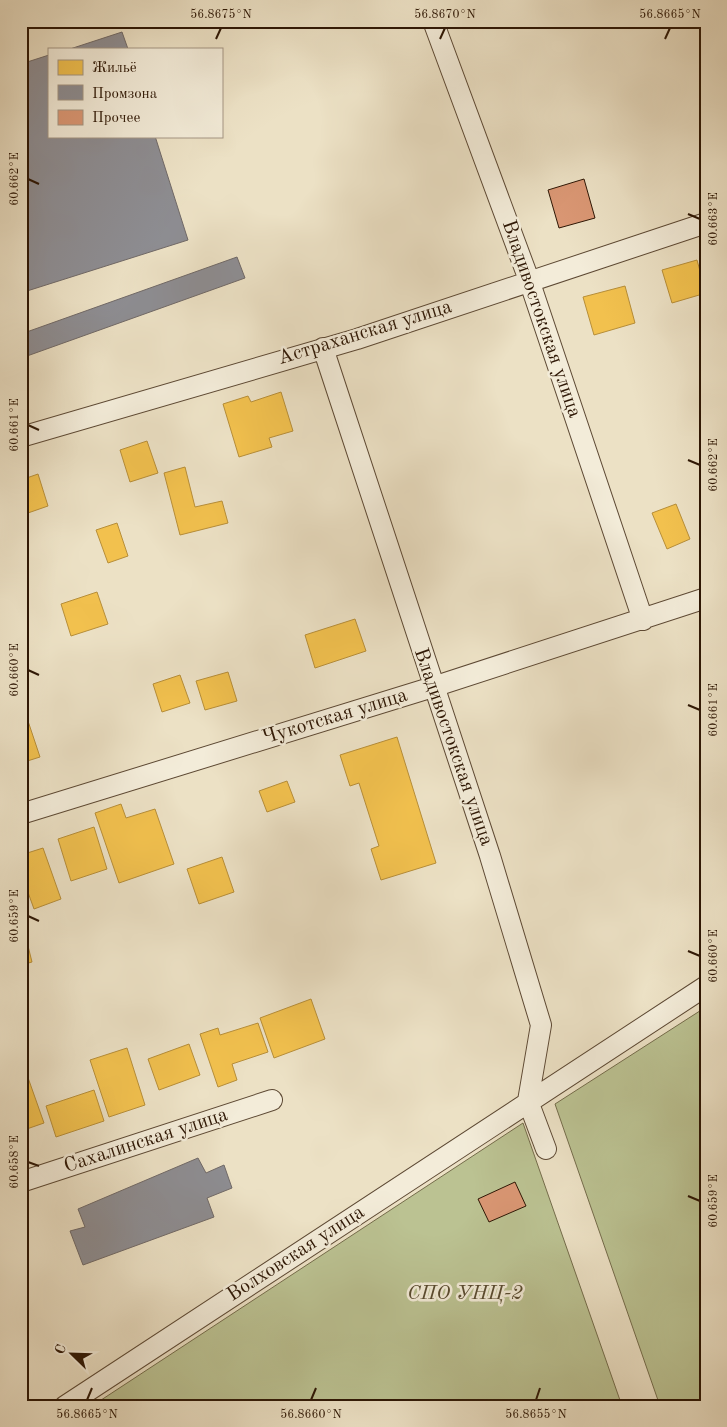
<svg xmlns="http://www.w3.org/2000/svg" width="727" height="1427" font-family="'Old Standard TT',serif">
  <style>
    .green { fill: #bbc292; stroke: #746c4b }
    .homes { fill: #f2c14e; stroke: #b78e38 }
    .industry { fill: #8d8d92; stroke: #706967 }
    .building { fill: #da9774; stroke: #2d1604 }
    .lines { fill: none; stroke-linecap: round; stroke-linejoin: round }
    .minor-casing { stroke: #5d4934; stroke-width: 22 }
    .minor { stroke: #f3ecd9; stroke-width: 20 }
    .ticks { fill: none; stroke: #2d1604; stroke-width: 2 }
    .labels { text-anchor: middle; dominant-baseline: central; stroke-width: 5; stroke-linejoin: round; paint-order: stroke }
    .street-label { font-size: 20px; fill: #2d1604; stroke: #f3ecd9 }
    .park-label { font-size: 20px; font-style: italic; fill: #584a2f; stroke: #f3ecd9 }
    .neatline { fill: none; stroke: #2d1604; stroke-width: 2 }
    .ticks-label { font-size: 12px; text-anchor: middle; fill: #2d1604 }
  </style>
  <rect width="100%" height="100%" fill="#ece1c5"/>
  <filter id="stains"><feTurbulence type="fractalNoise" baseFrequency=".004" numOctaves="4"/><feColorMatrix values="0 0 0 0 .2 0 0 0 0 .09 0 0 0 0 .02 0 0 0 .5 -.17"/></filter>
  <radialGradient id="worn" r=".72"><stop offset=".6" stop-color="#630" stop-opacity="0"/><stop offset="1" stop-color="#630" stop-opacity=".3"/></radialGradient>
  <!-- green -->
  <path class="green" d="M 706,1007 L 706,1406 L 660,1406 L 555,1104 Z
    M 523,1123 L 622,1406 L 92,1406 Z"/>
  <!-- homes -->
  <path class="homes" d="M 697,260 L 706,293 L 672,303 L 662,270 Z
    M 625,286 L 635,323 L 594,335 L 583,297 Z
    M 281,392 L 293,431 L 269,438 L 272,447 L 239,457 L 223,404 L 248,396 L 251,402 Z
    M 147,441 L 158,473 L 130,482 L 120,450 Z
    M 185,467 L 195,507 L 222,501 L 228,523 L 180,535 L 164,473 Z
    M 38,474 L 48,506 L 25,514 L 21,503 L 21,480 Z
    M 676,504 L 690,539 L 667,549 L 652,513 Z
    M 117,523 L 128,556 L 108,563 L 96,530 Z
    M 97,592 L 108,624 L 71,636 L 61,604 Z
    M 355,619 L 366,651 L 315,668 L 305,635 Z
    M 228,672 L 237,701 L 205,710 L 196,681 Z
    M 180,675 L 190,703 L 162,712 L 153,684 Z
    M 24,709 L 40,757 L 21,763 L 21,710 Z
    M 397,737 L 436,863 L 381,880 L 371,849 L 379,846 L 359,783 L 350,786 L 340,755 Z
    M 287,781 L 295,802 L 267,812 L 259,791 Z
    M 121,804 L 126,818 L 155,809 L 174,864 L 119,883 L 95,813 Z
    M 94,827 L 107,869 L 71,881 L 58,839 Z
    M 43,848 L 61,899 L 34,909 L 21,873 L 21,855 Z
    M 222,857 L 234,892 L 199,904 L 187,869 Z
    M 21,918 L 32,962 L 21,965 Z
    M 311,999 L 325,1039 L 274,1058 L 260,1018 Z
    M 258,1023 L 268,1052 L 232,1064 L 237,1080 L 218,1087 L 200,1034 L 218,1028 L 220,1035 Z
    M 189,1044 L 200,1075 L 159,1090 L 148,1059 Z
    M 127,1048 L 145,1105 L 109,1117 L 90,1060 Z
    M 26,1072 L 44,1123 L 21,1131 L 21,1074 Z
    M 94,1090 L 104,1121 L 56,1137 L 46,1106 Z"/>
  <!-- industry -->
  <path class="industry" d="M 122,32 L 128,49 L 70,49 Z
    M 49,55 L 49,136 L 155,136 L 188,240 L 27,291 L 21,272 L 21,64 Z
    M 237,257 L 245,278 L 27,356 L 21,334 Z
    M 198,1158 L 206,1173 L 224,1165 L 232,1188 L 207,1198 L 214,1217 L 83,1265 L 70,1231 L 85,1227 L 78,1209 Z"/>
  <!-- building -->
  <path class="building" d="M 584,179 L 595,218 L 559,228 L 548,190 Z
    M 515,1182 L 526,1206 L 489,1222 L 478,1199 Z"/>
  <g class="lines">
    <defs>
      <path id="minor" d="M 433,21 L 529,280 L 643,620
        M 323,348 L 490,856 L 541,1025 L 528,1101 L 546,1149
        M 21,437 L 357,339 L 706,223
        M 21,814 L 433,687 L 706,598
        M 21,1182 L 272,1100
        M 65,1406 L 706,986"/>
    </defs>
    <!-- minor casing -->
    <use href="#minor" class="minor-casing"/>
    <!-- minor -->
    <use href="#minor" class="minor"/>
  </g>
  <!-- ticks -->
  <path class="ticks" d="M 216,39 L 221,28M 440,39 L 445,28M 665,39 L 670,28M 28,179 L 39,184M 688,214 L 700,219M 28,425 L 39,430M 688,460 L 700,465M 28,670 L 39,675M 688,705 L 700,710M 28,916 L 39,921M 688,951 L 700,956M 28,1162 L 39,1166M 688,1196 L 700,1201M 87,1400 L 92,1388M 311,1400 L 316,1388M 536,1400 L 540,1388"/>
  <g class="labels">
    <!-- street labels -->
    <g class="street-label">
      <text transform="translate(541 319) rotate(71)">Владивостокская улица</text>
      <text transform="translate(365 333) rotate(-17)">Астраханская улица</text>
      <text transform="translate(335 717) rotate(-17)">Чукотская улица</text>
      <text transform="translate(453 747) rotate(71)">Владивостокская улица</text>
      <text transform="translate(146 1141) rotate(-18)">Сахалинская улица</text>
      <text transform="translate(296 1254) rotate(-33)">Волховская улица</text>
    </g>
    <!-- park labels -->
    <g class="park-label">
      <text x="465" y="1294">СПО УНЦ-2</text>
    </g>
  </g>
  <!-- margin -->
  <rect width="727" height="1427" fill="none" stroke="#ece1c5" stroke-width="55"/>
  <!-- legend -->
  <rect x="48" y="48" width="175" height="90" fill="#f3ecd9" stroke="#a49684"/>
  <rect x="58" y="60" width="25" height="15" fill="#f2c14e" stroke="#a49684"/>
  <text x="92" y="72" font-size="15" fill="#2d1604">Жильё</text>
  <rect x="58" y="85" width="25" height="15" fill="#8d8d92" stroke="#a49684"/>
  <text x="92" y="98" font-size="15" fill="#2d1604">Промзона</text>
  <rect x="58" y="110" width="25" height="15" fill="#da9774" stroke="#a49684"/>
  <text x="92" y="122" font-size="15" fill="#2d1604">Прочее</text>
  <!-- north arrow -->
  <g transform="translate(72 1354) rotate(293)" stroke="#f3ecd9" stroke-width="4" paint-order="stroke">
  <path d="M0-4L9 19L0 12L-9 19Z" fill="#2d1604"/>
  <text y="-8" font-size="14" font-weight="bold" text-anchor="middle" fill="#2d1604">С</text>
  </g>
  <rect x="28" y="28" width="672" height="1372" class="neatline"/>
  <g class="ticks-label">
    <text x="221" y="18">56.8675°N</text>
    <text x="445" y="18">56.8670°N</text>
    <text x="670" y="18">56.8665°N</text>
    <text transform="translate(14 179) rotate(-90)" y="4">60.662°E</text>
    <text transform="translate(713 219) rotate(-90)" y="4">60.663°E</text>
    <text transform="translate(14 425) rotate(-90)" y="4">60.661°E</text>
    <text transform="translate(713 465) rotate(-90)" y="4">60.662°E</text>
    <text transform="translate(14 670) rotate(-90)" y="4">60.660°E</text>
    <text transform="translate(713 710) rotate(-90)" y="4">60.661°E</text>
    <text transform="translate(14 916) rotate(-90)" y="4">60.659°E</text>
    <text transform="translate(713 956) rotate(-90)" y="4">60.660°E</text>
    <text transform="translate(14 1162) rotate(-90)" y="4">60.658°E</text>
    <text transform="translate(713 1201) rotate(-90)" y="4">60.659°E</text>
    <text x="87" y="1418">56.8665°N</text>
    <text x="311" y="1418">56.8660°N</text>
    <text x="536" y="1418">56.8655°N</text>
  </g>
  <rect width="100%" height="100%" filter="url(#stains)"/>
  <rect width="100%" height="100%" fill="url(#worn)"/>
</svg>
